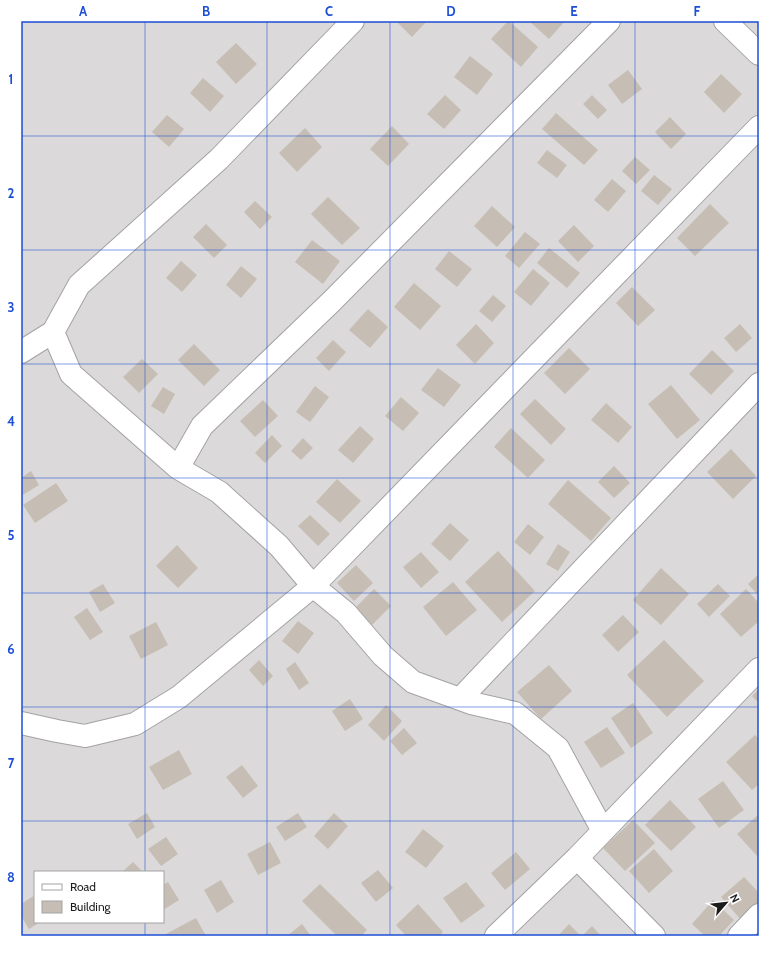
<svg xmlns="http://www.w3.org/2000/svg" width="780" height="957" font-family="Cabin,sans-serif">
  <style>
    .residential { fill: #dbd9d9; fill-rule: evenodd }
    .building { fill: #c6beb4 }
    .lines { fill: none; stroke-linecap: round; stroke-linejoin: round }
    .minor-casing { stroke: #a3a3a3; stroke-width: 24 }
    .minor { stroke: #fff; stroke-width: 22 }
    .grid { fill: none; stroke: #1d4ed8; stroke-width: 1; stroke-opacity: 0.55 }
    .neatline { fill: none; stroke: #1d4ed8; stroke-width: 1.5 }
    .grid-label { font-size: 13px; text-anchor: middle; font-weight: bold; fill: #1d4ed8 }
  </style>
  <rect width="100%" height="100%" fill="#efebe1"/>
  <!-- residential -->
  <path class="residential" d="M 21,21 L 759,21 L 759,936 L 21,936 ZM 35,872 L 163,872 L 163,922 L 35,922 Z"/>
  <!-- building -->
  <path class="building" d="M 399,21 L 427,21 L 412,37 L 397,22 Z
    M 508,21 L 509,21 L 538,47 L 521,67 L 491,39 Z
    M 529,21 L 565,21 L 549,39 Z
    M 236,43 L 257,64 L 236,84 L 216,62 Z
    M 470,56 L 493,74 L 477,95 L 454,77 Z
    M 628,70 L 642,89 L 622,104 L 608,85 Z
    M 721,74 L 742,94 L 724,113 L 704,92 Z
    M 203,78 L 224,96 L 210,112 L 190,93 Z
    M 445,95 L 461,110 L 444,129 L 427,114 Z
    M 592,95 L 607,110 L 598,119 L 583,104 Z
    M 556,113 L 598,150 L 584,165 L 542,129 Z
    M 167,115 L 184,129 L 169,147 L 152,132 Z
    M 670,117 L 686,134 L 671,149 L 655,132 Z
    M 392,126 L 409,144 L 388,166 L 370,149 Z
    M 305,128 L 322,147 L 297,172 L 279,153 Z
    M 547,150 L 567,165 L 557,178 L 537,163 Z
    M 635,157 L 650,170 L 636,184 L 622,171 Z
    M 654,175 L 672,189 L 658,205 L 641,191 Z
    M 612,179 L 626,191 L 608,212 L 594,200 Z
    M 328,197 L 360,228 L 342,245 L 311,214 Z
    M 255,201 L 272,217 L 260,229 L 244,212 Z
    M 710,204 L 729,223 L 695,256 L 677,238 Z
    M 492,206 L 515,227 L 497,247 L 474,226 Z
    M 206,224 L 227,245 L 214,258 L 193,237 Z
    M 574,225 L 594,246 L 578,262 L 558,241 Z
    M 525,232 L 540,244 L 519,268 L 505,256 Z
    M 312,240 L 340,261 L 323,284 L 295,262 Z
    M 549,248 L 580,273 L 567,288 L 537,263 Z
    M 449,251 L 472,269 L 457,287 L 435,269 Z
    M 181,261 L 197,275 L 182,292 L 166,278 Z
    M 241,266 L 257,279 L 241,298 L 226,285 Z
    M 533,269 L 550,283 L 531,306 L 514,292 Z
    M 414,283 L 441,306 L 420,330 L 394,307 Z
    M 632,287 L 655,310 L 638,326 L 616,303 Z
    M 493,295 L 506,306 L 492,322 L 479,311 Z
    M 368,309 L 388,327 L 370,348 L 349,330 Z
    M 476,324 L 494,343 L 475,364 L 456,345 Z
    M 740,324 L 752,338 L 736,352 L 724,338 Z
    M 333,340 L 346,352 L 329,371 L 316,358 Z
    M 194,344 L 220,370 L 204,386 L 178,360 Z
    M 569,348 L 590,369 L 565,394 L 544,373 Z
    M 712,350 L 734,371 L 711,395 L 689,374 Z
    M 142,359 L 158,374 L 139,393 L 123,377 Z
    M 438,368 L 461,385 L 444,407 L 421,390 Z
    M 671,385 L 700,420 L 677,439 L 648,404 Z
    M 315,386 L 329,397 L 310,422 L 296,412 Z
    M 163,387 L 175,394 L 164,414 L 151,406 Z
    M 401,397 L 419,413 L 403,431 L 385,416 Z
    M 535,399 L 566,429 L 551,445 L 520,414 Z
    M 263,400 L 278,416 L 255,437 L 240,421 Z
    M 606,403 L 632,427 L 618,443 L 591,420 Z
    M 360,426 L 374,439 L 353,463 L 338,450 Z
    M 511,428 L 545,460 L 528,478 L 494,447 Z
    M 272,435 L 282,446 L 265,463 L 255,453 Z
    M 303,438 L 313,448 L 301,460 L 291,451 Z
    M 731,449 L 756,476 L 733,499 L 707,472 Z
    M 614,466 L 630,483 L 614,498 L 598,482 Z
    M 31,471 L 39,485 L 21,496 L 21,478 Z
    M 337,479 L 361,501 L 340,523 L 316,502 Z
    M 568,480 L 611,518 L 591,541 L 548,504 Z
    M 56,483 L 68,501 L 35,523 L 23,505 Z
    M 310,515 L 330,534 L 318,546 L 298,526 Z
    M 450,523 L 469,540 L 450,561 L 431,544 Z
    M 528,524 L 544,537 L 530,555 L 514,542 Z
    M 558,544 L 570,552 L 558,571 L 546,564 Z
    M 177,545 L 198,568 L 178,588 L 156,566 Z
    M 498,551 L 535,591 L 502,622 L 465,582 Z
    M 421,552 L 439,572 L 421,588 L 403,567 Z
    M 356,565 L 373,583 L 354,601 L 337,583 Z
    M 661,568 L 689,594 L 661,625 L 633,600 Z
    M 759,574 L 759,596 L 748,584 Z
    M 453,582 L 477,610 L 446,636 L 423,607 Z
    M 103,584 L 115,603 L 100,612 L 89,592 Z
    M 718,584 L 730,596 L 709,617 L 697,604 Z
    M 374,589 L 391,606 L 372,625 L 355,608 Z
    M 746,589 L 759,603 L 759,621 L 741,637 L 720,614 Z
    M 87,608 L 103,632 L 90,640 L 74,617 Z
    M 623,615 L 639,632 L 618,652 L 602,635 Z
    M 298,621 L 314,633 L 298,654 L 282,641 Z
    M 156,622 L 168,645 L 141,659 L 129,636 Z
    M 664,640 L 704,681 L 667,717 L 627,675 Z
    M 259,660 L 273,676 L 263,686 L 249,670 Z
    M 295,662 L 309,683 L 299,690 L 286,669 Z
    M 549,665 L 572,691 L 541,719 L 517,692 Z
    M 759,689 L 759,703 L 752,696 Z
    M 350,699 L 363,719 L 345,731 L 332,711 Z
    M 633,703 L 653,733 L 631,748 L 611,718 Z
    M 386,705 L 402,721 L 384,741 L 368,725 Z
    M 607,727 L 625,753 L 601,768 L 584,742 Z
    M 404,728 L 417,743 L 402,755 L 390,741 Z
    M 755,735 L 759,739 L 759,784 L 752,790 L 726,762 Z
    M 179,750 L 192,774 L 163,790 L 149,767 Z
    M 242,765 L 258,786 L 243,798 L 226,777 Z
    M 723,781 L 744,810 L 719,828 L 698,799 Z
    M 670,800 L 696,827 L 671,851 L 645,825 Z
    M 147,813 L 155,827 L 137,839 L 128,824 Z
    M 298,813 L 307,827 L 285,841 L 276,827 Z
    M 334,813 L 348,826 L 328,849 L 314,836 Z
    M 759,814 L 759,858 L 737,834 Z
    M 633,820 L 655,843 L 625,871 L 603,848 Z
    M 423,829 L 444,846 L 426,868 L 405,852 Z
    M 166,837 L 178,854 L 161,866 L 148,849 Z
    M 270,842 L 281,863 L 258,875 L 247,854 Z
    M 654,849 L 673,871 L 649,893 L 629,871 Z
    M 516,852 L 530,869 L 505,890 L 491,873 Z
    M 133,862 L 143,872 L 122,872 Z
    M 378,870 L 393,888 L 376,902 L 361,883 Z
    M 744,877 L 759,893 L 759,906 L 742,921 L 721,897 Z
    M 221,880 L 234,902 L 217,913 L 204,890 Z
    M 168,882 L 179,900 L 163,910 L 163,885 Z
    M 466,882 L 485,906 L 461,923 L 443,898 Z
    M 320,884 L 367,930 L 361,936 L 337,936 L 302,901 Z
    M 35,895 L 35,922 L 40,922 L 29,929 L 21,916 L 21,904 Z
    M 713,900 L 734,920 L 719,936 L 705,936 L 692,924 Z
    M 418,904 L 443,932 L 439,936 L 406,936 L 396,925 Z
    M 196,918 L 206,936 L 167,936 L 166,934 Z
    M 302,924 L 311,936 L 287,936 Z
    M 569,924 L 581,936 L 558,936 Z
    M 592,926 L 601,936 L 582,936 Z"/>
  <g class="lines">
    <defs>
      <path id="minor" d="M 725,21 L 759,54
        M 21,352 L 53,332
        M 178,468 L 71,374 L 53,332 L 79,285 L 219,159 L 353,21
        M 460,699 L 759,384
        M 21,723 L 57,731 L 85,736 L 135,724 L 179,697 L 313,586 L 759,127
        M 603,831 L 558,748 L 515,713 L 471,703 L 413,682 L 383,656 L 346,613 L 313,586 L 279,546 L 219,492 L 178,468 L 202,426 L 332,301 L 609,21
        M 577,858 L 654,936
        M 496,936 L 577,858 L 759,669
        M 739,936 L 759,915"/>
    </defs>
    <!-- minor casing -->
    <use href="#minor" class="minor-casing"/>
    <!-- minor -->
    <use href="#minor" class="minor"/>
  </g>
  <!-- grid -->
  <path class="grid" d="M 145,21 L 145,872M 267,21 L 267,936M 390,21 L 390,936M 513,21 L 513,936M 635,21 L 635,936M 21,136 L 759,136M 21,250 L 759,250M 21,364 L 759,364M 21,478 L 759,478M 21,593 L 759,593M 21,707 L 759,707M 21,821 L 759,821M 145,922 L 145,936"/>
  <!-- border -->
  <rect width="780" height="957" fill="none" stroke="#ffffff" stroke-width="44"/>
  <!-- legend -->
  <rect x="34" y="871" width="130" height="52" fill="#ffffff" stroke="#a4a4a4"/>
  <rect x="42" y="884" width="20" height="6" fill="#ffffff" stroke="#a4a4a4"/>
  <text x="70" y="891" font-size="12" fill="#1c1c1c">Road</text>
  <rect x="42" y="901" width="20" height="12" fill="#c6beb4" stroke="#a4a4a4"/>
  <text x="70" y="911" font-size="12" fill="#1c1c1c">Building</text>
  <!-- north arrow -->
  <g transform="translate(726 903) rotate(62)" stroke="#ffffff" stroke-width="3" paint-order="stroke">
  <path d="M0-3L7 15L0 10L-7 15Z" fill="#1c1c1c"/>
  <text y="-6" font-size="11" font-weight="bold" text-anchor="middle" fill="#1c1c1c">N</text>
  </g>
  <rect x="22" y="22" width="736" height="913" class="neatline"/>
  <g class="grid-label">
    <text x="83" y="16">A</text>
    <text x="206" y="16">B</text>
    <text x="329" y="16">C</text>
    <text x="451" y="16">D</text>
    <text x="574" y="16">E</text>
    <text x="697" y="16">F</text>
    <text x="11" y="84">1</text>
    <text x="11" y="198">2</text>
    <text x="11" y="312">3</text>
    <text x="11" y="426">4</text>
    <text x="11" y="540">5</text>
    <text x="11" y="654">6</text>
    <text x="11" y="768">7</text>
    <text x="11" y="882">8</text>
  </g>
</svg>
